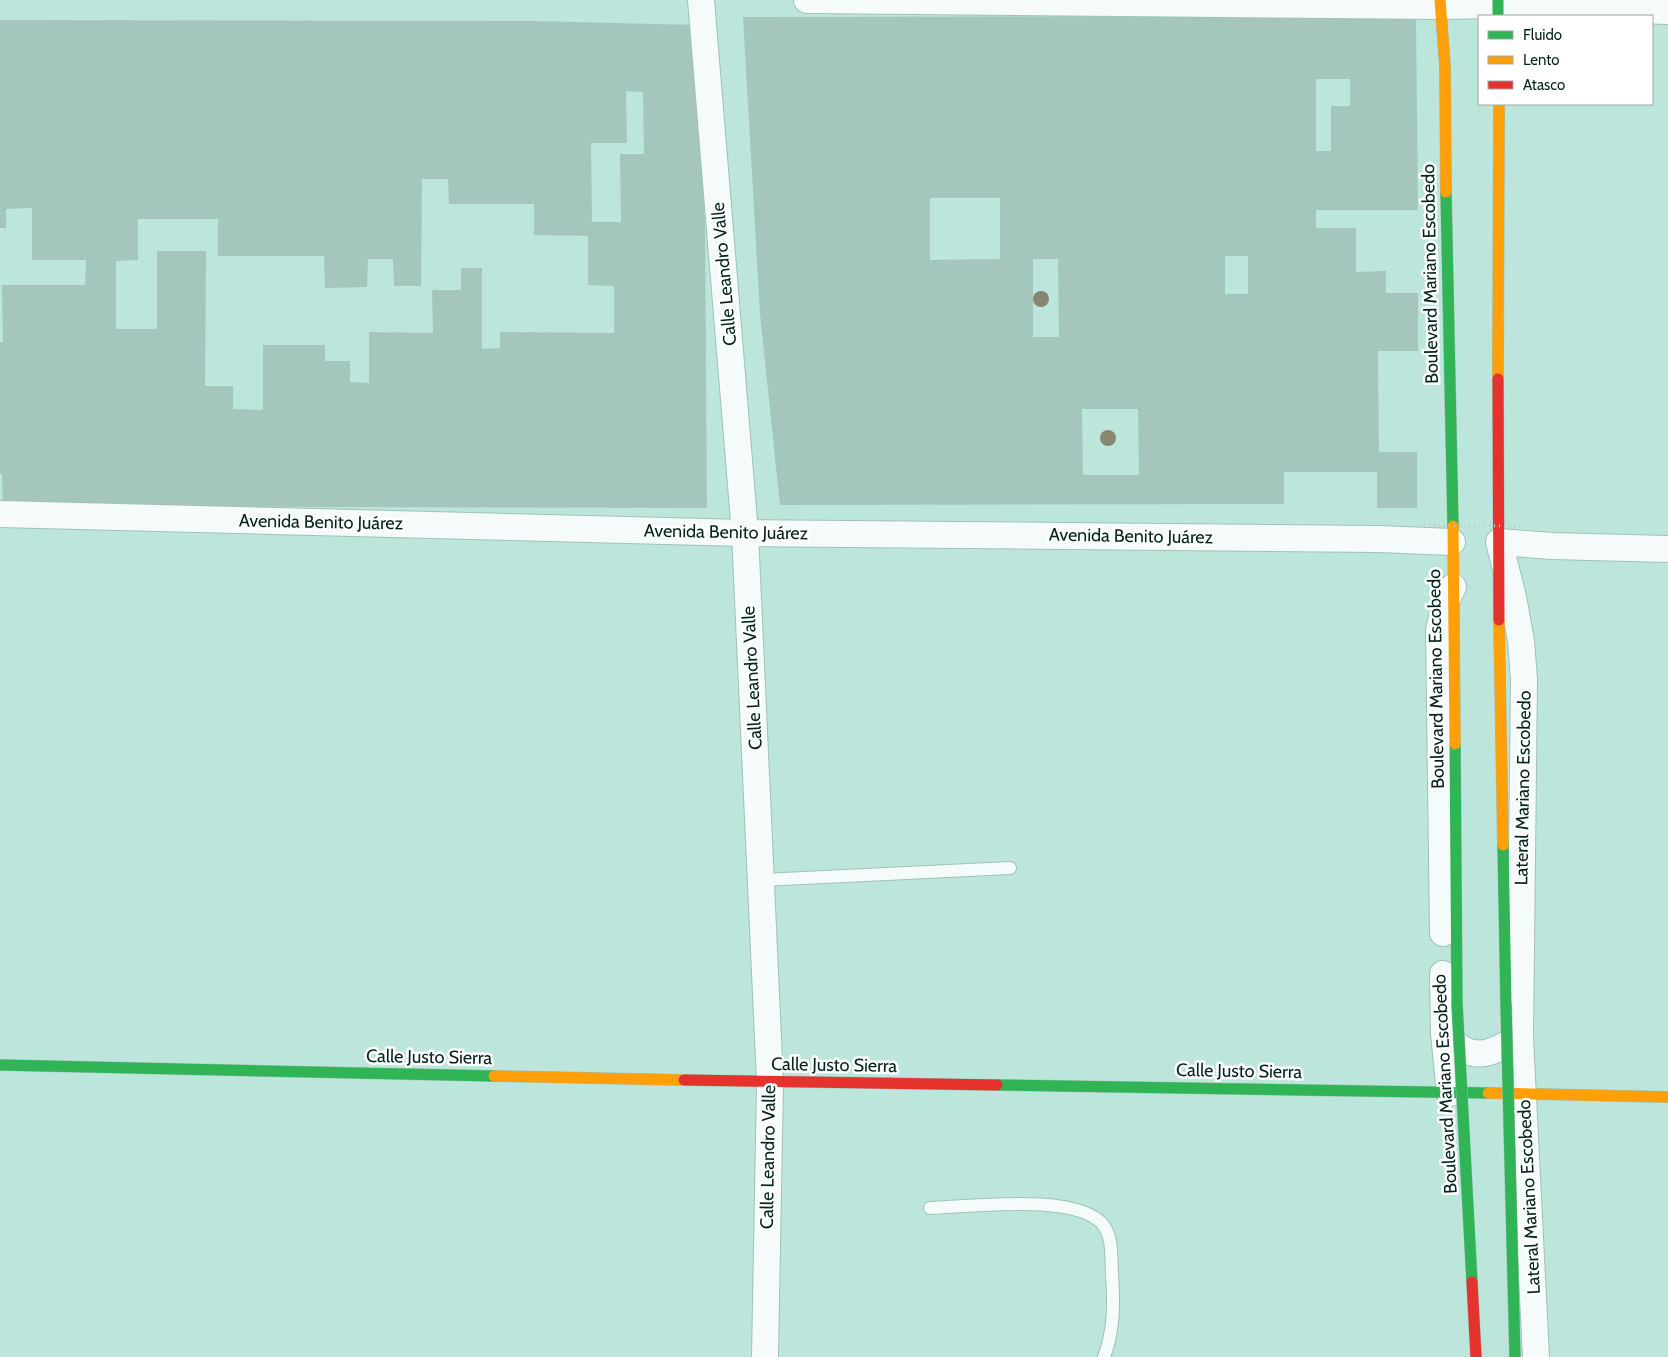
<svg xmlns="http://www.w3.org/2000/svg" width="1668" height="1357" font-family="Cabin,sans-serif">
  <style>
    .building { fill: #a4c6bd; fill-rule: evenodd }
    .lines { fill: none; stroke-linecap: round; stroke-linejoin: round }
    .lane-casing { stroke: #a0c1b9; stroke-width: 14 }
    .street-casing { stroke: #a0c1b9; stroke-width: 28 }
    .fast-casing { stroke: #a0c1b9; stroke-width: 12 }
    .slow-casing { stroke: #a0c1b9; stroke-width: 12 }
    .jam-casing { stroke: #a0c1b9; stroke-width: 12 }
    .lane { stroke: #f5fbfa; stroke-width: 12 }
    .street { stroke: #f5fbfa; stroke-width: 26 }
    .fast { stroke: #30b455; stroke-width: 11 }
    .slow { stroke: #ff9f0a; stroke-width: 11 }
    .jam { stroke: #e5322d; stroke-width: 11 }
    .fast-bridge-casing { stroke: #a0c1b9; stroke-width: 12; stroke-linecap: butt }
    .jam-bridge-casing { stroke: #a0c1b9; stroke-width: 12; stroke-linecap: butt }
    .path-bridge { stroke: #c1cecb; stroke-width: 3; stroke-dasharray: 1 4; stroke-linecap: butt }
    .fast-bridge { stroke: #30b455; stroke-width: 11 }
    .jam-bridge { stroke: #e5322d; stroke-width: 11 }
    .tree { fill: #898670 }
    .labels { text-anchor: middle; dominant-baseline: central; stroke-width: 5; stroke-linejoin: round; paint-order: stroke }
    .street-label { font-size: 18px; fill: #04251e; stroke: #fff }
  </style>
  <rect width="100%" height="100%" fill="#bce6db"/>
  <!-- building -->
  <path class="building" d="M 1416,16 L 1418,210 L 1316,210 L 1316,228 L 1356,228 L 1356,272 L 1386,271 L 1386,293 L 1418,293 L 1418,351 L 1378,351 L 1379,452 L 1417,452 L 1417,508 L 1377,508 L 1377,472 L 1284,472 L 1284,504 L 780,505 L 760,314 L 743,17 ZM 1316,79 L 1350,79 L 1350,106 L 1331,106 L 1331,151 L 1316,151 ZM 930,198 L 1000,198 L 1000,259 L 930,260 ZM 1225,256 L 1248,256 L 1248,294 L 1225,294 ZM 1033,259 L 1058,259 L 1059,337 L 1033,337 ZM 1082,409 L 1138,409 L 1139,475 L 1083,475 Z
    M 0,20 L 534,21 L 697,25 L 705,221 L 707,508 L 3,506 L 2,474 L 0,474 L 0,342 L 3,342 L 2,285 L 85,285 L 86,260 L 32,260 L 32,208 L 6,209 L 6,228 L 0,228 ZM 626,91 L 643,92 L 644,154 L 620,154 L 621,222 L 592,222 L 591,143 L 627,143 ZM 422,179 L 448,179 L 449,204 L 534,204 L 534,235 L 588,236 L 588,285 L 614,286 L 614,333 L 500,332 L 500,348 L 482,349 L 482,268 L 461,268 L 461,290 L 432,290 L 433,333 L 369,332 L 369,383 L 350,382 L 350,361 L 325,361 L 325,345 L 263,345 L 263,410 L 233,409 L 233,386 L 205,386 L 206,251 L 157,251 L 157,329 L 116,329 L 116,261 L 138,260 L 138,219 L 218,219 L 218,256 L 324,256 L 325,288 L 367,287 L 368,259 L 393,259 L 394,286 L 421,286 Z"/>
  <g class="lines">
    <defs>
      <path id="lane" d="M 761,880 L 1010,868
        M 930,1208 C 968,1207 1080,1192 1104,1226 C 1113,1239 1111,1259 1112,1274 C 1114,1303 1114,1331 1104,1357"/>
      <path id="street" d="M 701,0 L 745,533 L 770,1082 L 765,1357
        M 807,0 L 1441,6 L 1498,5 L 1668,11
        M 0,514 L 745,533 L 1378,539 L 1452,542
        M 1443,933 L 1439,630 L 1446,601 L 1453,587
        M 1443,974 L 1444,1034 L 1450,1093
        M 1444,1034 C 1473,1064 1488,1055 1520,1037
        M 1536,1357 L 1520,1037 L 1524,679 L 1521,641 L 1513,597 L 1499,542 L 1552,546 L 1668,549"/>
      <path id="fast" d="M 1498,0 L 1498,16
        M 1446,192 L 1453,526
        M 1455,744 L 1457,1003
        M 1503,845 L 1506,1004
        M 0,1065 L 494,1076
        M 997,1085 L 1488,1093"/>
      <path id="slow" d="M 1440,0 L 1445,66 L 1446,192
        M 1498,379 L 1499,104
        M 1453,526 L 1455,744
        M 1499,620 L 1503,845
        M 494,1076 L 684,1080
        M 1488,1093 L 1668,1097"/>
      <path id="jam" d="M 1498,379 L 1499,620
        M 684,1080 L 997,1085"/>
    </defs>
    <!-- lane casing -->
    <use href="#lane" class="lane-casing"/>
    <!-- street casing -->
    <use href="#street" class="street-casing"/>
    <!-- fast casing -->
    <use href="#fast" class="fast-casing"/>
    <!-- slow casing -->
    <use href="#slow" class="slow-casing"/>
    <!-- jam casing -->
    <use href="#jam" class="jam-casing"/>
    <!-- lane -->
    <use href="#lane" class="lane"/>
    <!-- street -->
    <use href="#street" class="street"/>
    <!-- fast -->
    <use href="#fast" class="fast"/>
    <!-- slow -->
    <use href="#slow" class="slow"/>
    <!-- jam -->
    <use href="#jam" class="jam"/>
    <defs>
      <path id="fast-bridge" d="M 1457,1003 L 1472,1282
        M 1506,1004 L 1515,1357"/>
      <path id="jam-bridge" d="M 1472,1282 L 1476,1357"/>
    </defs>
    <!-- fast-bridge casing -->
    <use href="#fast-bridge" class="fast-bridge-casing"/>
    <!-- jam-bridge casing -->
    <use href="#jam-bridge" class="jam-bridge-casing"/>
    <!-- path-bridge -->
    <path class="path-bridge" d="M 1419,525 L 1521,526"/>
    <!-- fast-bridge -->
    <use href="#fast-bridge" class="fast-bridge"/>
    <!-- jam-bridge -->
    <use href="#jam-bridge" class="jam-bridge"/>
  </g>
  <!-- trees -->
  <g class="tree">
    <circle cx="1041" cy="299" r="8"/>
    <circle cx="1108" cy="438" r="8"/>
  </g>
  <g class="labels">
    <!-- street labels -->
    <g class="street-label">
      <text transform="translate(724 274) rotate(-95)">Calle Leandro Valle</text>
      <text transform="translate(1430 274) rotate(-91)">Boulevard Mariano Escobedo</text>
      <text transform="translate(321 522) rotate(1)">Avenida Benito Juárez</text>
      <text transform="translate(726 532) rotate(1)">Avenida Benito Juárez</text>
      <text transform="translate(1131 536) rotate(1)">Avenida Benito Juárez</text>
      <text transform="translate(752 678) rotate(-93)">Calle Leandro Valle</text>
      <text transform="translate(1436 679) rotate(-91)">Boulevard Mariano Escobedo</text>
      <text transform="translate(1523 788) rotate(-89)">Lateral Mariano Escobedo</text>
      <text transform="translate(429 1057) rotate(1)">Calle Justo Sierra</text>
      <text transform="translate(834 1065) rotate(1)">Calle Justo Sierra</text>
      <text transform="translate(1239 1071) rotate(1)">Calle Justo Sierra</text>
      <text transform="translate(1445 1084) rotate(-93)">Boulevard Mariano Escobedo</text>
      <text transform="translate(768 1157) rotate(-89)">Calle Leandro Valle</text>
      <text transform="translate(1529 1197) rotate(-93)">Lateral Mariano Escobedo</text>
    </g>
  </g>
  <!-- legend -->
  <rect x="1478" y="15" width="175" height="90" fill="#ffffff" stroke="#9ba8a5"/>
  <rect x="1488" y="31" width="25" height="8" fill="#30b455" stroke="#9ba8a5"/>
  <text x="1523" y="40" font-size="15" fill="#04251e">Fluido</text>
  <rect x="1488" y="56" width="25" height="8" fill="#ff9f0a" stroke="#9ba8a5"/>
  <text x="1523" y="65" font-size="15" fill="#04251e">Lento</text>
  <rect x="1488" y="81" width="25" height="8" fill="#e5322d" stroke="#9ba8a5"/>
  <text x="1523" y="90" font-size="15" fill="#04251e">Atasco</text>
</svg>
